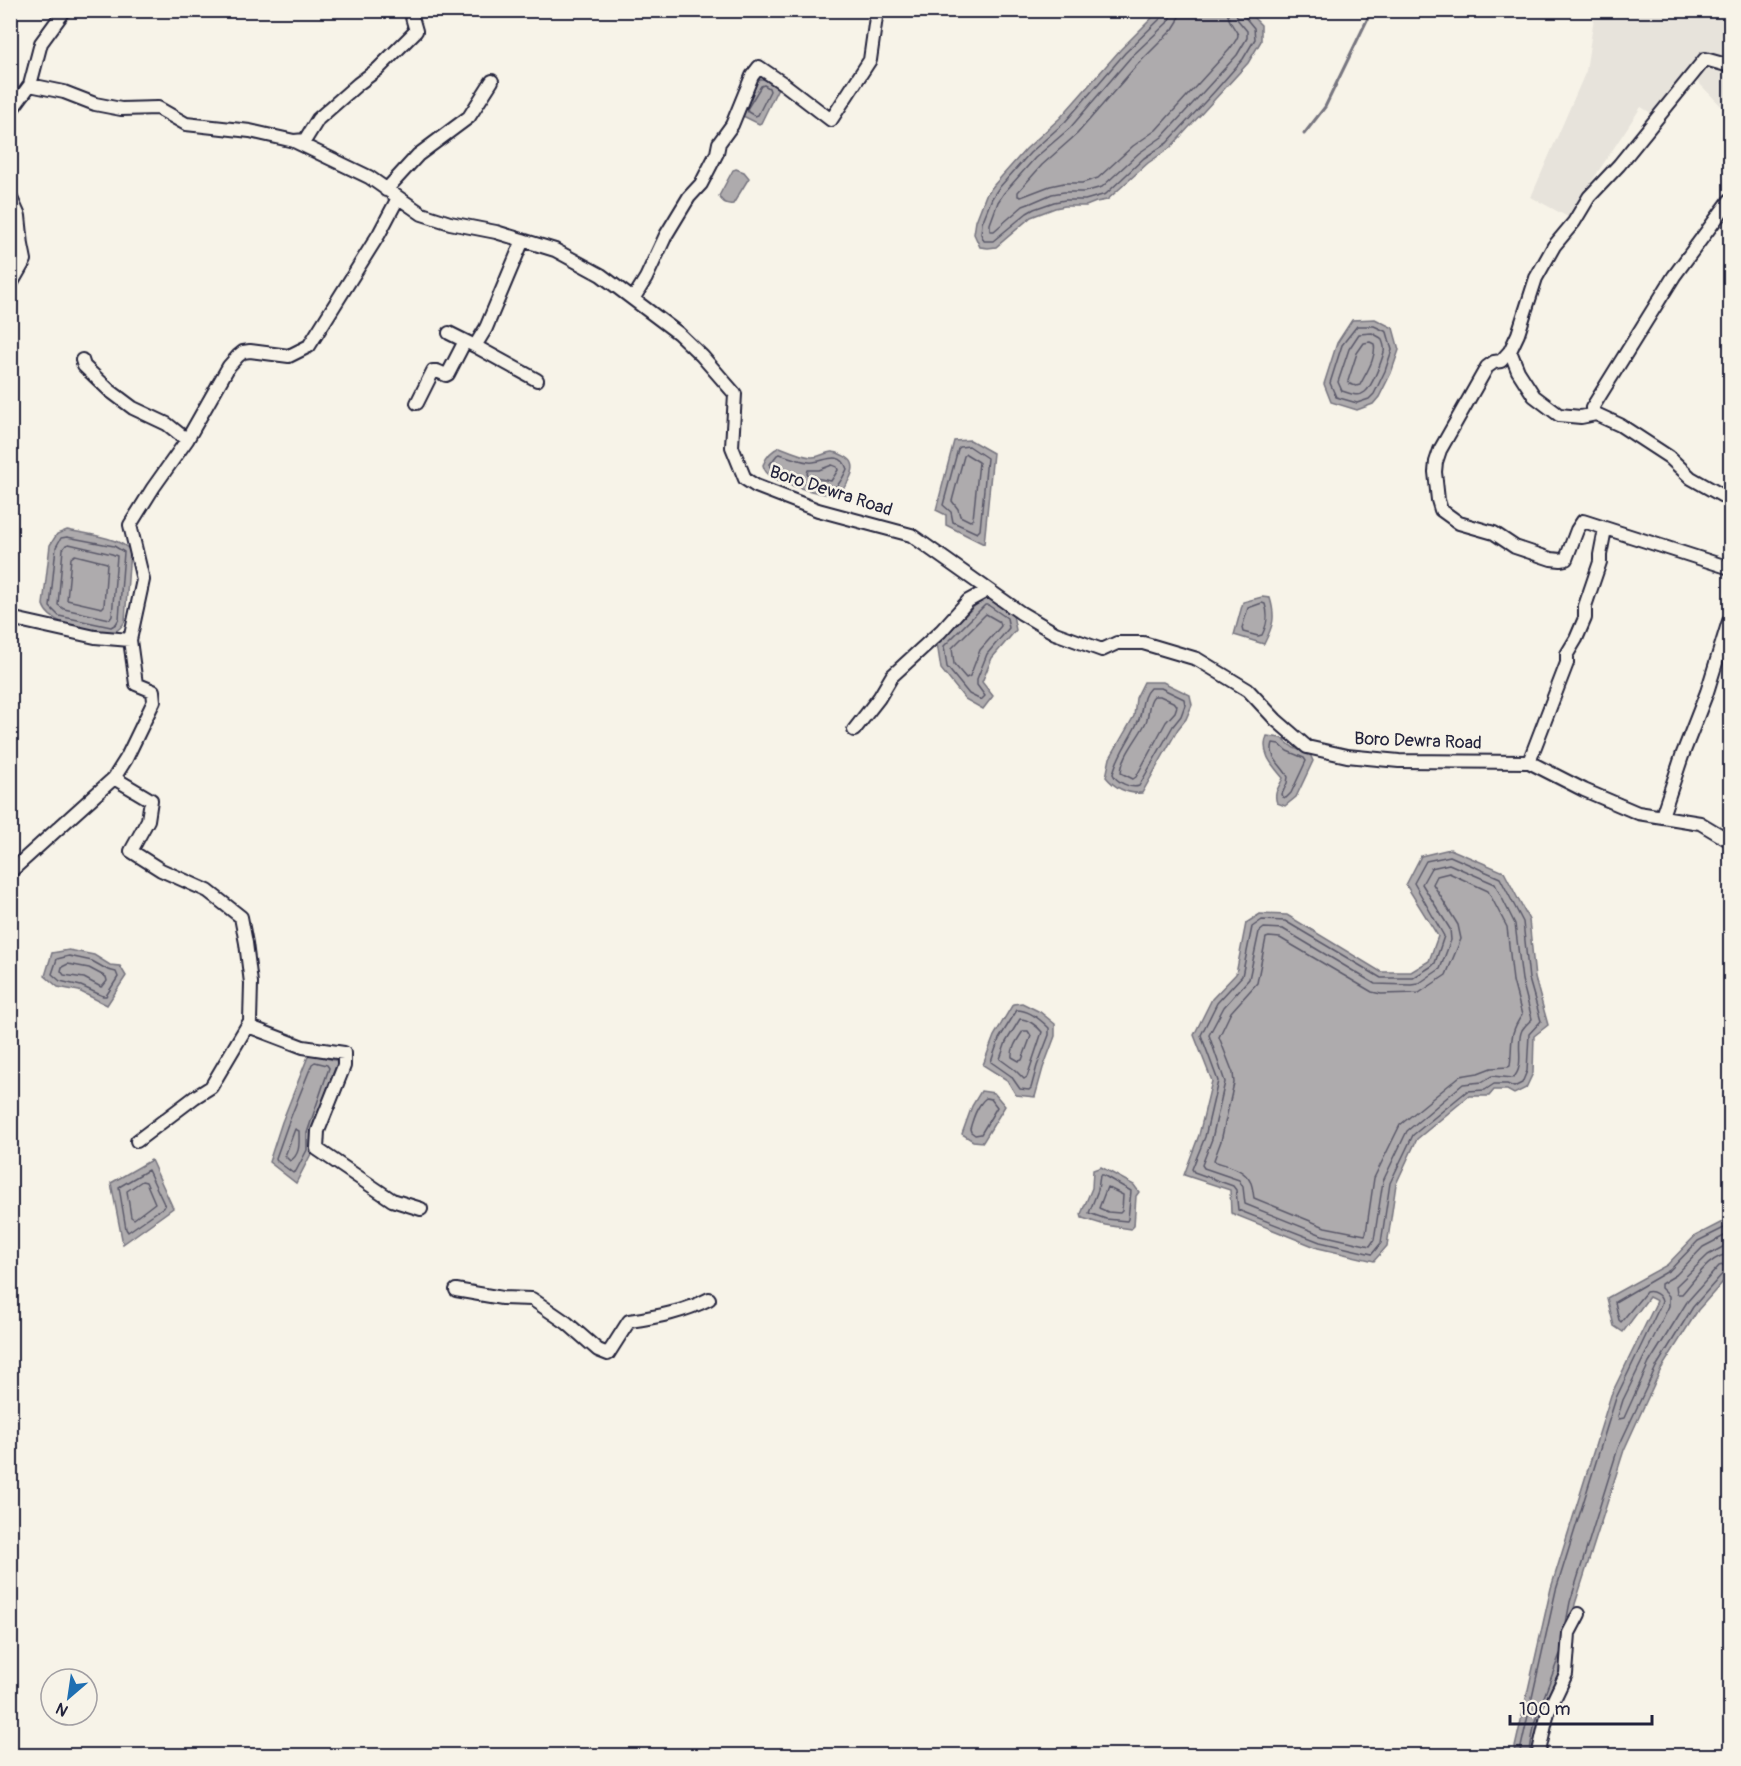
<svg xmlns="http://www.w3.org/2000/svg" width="1741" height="1766" font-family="Pangolin,sans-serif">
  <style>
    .built { fill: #e7e3db }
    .water { fill: #aeabad; stroke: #76747f; stroke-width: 1.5 }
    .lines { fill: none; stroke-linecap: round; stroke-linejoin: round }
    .shore { stroke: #5a5969; stroke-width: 1.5 }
    .stream { stroke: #76747f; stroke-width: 3 }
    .minor-casing { stroke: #22223b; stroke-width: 16 }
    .minor { stroke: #f7f3e8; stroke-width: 12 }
    .labels { text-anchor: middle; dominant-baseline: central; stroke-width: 5; stroke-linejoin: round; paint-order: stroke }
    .street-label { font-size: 18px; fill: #22223b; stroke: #f7f3e8 }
  </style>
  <rect width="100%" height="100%" fill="#f7f3e8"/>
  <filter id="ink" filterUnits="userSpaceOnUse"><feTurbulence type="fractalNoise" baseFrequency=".0167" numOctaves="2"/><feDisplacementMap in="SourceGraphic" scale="12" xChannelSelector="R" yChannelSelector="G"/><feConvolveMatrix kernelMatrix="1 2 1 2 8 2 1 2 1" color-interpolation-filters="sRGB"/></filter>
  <g filter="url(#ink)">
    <!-- built -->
    <path class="built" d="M 1595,11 L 1730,11 L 1730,115 L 1696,80 L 1661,119 L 1641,107 L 1568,217 L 1531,197 L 1586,71 Z"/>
    <!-- water -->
    <path class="water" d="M 1160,10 L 1247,11 L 1261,25 L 1261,41 L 1248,63 L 1170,148 L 1148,163 L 1107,200 L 1096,202 L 1086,206 L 1065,206 L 1055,208 L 1031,217 L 996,247 L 988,248 L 980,247 L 974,234 L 976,221 L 986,195 L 994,185 L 1026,149 L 1060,118 L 1121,49 Z
      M 760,79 C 766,79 775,82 778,88 L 761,123 L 759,124 L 741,115 L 743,104 L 757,81 Z
      M 736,169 L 744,172 L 749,178 L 733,204 C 727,205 722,202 719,196 L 733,170 Z
      M 1375,319 L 1393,328 L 1399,350 L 1391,373 L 1379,397 L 1373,404 L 1357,410 L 1331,402 L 1324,384 L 1337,343 L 1352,320 Z
      M 970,440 L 993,453 L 984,544 L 946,525 L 946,515 L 936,510 L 954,441 Z
      M 780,447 C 790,451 801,456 811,457 C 823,458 828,447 842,455 C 846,457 851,459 852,463 C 856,472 844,491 836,494 C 824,497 785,484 774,478 C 768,475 764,471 763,465 C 766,457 772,450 780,447 Z
      M 67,530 C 81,533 123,538 130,551 L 125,621 C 122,628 117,631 111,634 C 91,629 50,627 43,605 L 50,545 L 57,534 Z
      M 985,596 L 1013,615 L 1016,630 L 992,658 L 982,682 L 993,696 L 983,709 L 965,699 L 941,669 L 937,643 Z
      M 1262,597 L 1270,598 C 1276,618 1273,626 1264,644 L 1234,635 L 1243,602 Z
      M 1144,682 L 1163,682 L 1190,695 L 1192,705 L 1186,719 L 1178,729 L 1142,793 C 1128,794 1115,788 1106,777 L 1110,758 L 1134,716 L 1136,698 Z
      M 1267,736 L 1281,738 L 1294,748 L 1310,754 L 1313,761 L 1296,797 L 1285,806 L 1277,803 C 1273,793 1279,787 1283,778 C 1273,766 1260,753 1267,736 Z
      M 1450,849 L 1504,872 L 1529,920 L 1535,978 L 1548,1025 L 1534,1036 L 1533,1073 L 1526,1088 L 1514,1094 L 1507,1090 L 1494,1090 L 1489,1096 L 1469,1096 L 1417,1139 L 1396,1184 L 1387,1246 L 1374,1261 L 1318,1248 L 1231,1213 L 1230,1190 L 1184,1175 L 1199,1135 L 1212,1081 L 1194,1035 L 1212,999 L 1236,974 L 1246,923 L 1260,914 L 1287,915 L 1381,972 L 1411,972 L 1429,961 L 1438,936 L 1406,885 L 1421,856 Z
      M 69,950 L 94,955 L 110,965 L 120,966 L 126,976 L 107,1005 L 79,991 L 58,987 L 45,976 L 52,953 Z
      M 1022,1003 L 1040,1012 L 1055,1024 L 1055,1036 L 1043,1068 L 1035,1097 L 1016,1095 L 1007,1080 L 983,1065 L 994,1036 L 1013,1004 Z
      M 309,1054 L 338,1061 L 328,1086 L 319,1118 L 313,1150 L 296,1183 L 269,1162 L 282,1122 Z
      M 981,1091 L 994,1093 L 1005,1106 L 983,1142 L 973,1141 L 962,1134 L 972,1106 Z
      M 151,1160 L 173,1208 L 123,1244 L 111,1183 Z
      M 1101,1167 L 1134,1185 L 1139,1192 L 1136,1196 L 1134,1226 L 1131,1229 L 1105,1225 L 1082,1218 L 1081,1214 L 1092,1188 L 1093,1170 Z
      M 1730,1218 L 1730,1274 L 1698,1310 L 1661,1369 L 1624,1450 L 1575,1604 L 1564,1663 L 1534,1755 L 1513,1756 L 1551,1588 L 1611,1395 L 1657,1301 L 1649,1297 L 1623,1332 L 1614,1326 L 1607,1298 L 1667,1265 L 1695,1236 Z"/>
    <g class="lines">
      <!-- shore -->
      <path class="shore" d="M 1163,10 L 1162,17 L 1125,53 L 1065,122 L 1030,153 L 998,189 L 992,198 L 982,223 L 981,234 L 984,241 L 993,241 L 1027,213 L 1034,209 L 1054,202 L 1065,200 L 1085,200 L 1106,194 L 1144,158 L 1167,143 L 1215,91 L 1243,59 L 1255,39 L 1254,28 L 1244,16 L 1243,10
        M 1171,10 L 1170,18 L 1167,23 L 1130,58 L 1070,128 L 1035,158 L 1004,193 L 998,202 L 990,224 L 990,231 L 994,231 L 1023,206 L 1031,203 L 1052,194 L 1064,192 L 1084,192 L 1102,187 L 1139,153 L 1162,137 L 1237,55 L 1247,38 L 1247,31 L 1237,19 L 1236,10
        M 1180,10 L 1178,21 L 1173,29 L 1137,65 L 1077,134 L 1042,165 L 1018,192 L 1018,196 L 1021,197 L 1050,186 L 1064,183 L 1082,183 L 1098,178 L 1133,146 L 1156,130 L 1229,50 C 1231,47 1238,39 1238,35 C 1238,32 1227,22 1227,10
        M 764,85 L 769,88 L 770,91 L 758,115 L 755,116 L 748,112 L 747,109 L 761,86 Z
        M 1357,326 L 1374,326 L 1387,332 L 1392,350 L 1385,371 L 1374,394 L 1369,399 L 1357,403 L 1336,397 L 1330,383 L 1342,345 Z
        M 1372,333 L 1381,338 C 1383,342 1385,347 1384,352 C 1382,360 1372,387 1365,392 C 1358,398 1349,393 1342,391 L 1338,382 L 1349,349 L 1359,334 Z
        M 1370,342 L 1374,344 C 1377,357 1366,373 1360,385 L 1356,386 L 1350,384 L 1348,381 L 1357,353 L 1364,343 Z
        M 969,446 L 987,458 L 980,530 L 977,533 L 953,522 L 951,512 L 943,505 L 958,449 L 960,447 Z
        M 780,454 C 789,457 799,461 809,462 C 822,464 840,448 847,469 C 844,475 840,485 834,488 C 824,492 783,477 775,471 C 770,468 771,469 770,464 L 777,455 Z
        M 966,454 L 979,462 L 973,519 L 970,521 L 960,516 L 958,509 L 952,501 L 964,456 Z
        M 832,465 L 837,467 L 838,470 L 831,481 L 815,478 L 807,474 L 808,470 L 819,470 Z
        M 67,537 L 114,546 L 124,552 L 119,619 L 116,624 L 111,627 L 59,616 L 50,607 L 56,547 L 61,538 Z
        M 69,544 L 112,554 L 117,556 L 112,616 L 110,619 L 64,609 L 58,605 L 63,549 L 66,545 Z
        M 75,555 L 107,563 L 104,606 L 102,608 L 67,600 L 71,558 Z
        M 1262,603 L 1265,604 C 1269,616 1267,625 1262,635 L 1258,636 L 1243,632 L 1242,628 L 1248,608 Z
        M 985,605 L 988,605 L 1007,618 L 1009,628 L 987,654 L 977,679 L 977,685 L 985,696 L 981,700 L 969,694 L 947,667 L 944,646 Z
        M 986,614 L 1000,622 L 1001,626 L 980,650 L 970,676 L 966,678 L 954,664 L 952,648 Z
        M 1150,688 L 1161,688 L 1184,699 L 1185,705 L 1181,716 L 1173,726 L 1139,786 C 1131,789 1116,782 1113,774 C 1118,752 1131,739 1139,719 C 1143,708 1141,697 1150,688 Z
        M 1154,696 L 1160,696 L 1175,703 L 1177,706 L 1175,712 L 1166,722 L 1136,777 L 1133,779 L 1121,773 C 1122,755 1138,739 1146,722 C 1150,713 1147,703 1154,696 Z
        M 1273,743 L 1279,744 L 1287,751 L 1304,758 L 1306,761 L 1291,793 L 1286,798 L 1283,797 L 1282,794 L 1287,783 L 1288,777 C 1282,765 1268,758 1273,743 Z
        M 1450,856 L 1500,878 L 1523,922 L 1529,979 L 1541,1021 L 1529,1034 L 1527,1071 L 1522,1083 L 1514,1087 L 1507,1084 L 1494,1084 L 1485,1090 L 1467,1091 L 1413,1135 L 1390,1183 L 1381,1243 L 1372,1254 L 1320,1242 L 1238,1210 L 1236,1190 L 1233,1186 L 1194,1172 L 1192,1169 L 1205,1137 L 1218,1081 L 1201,1035 L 1217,1003 L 1242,976 L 1252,927 L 1262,920 L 1285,921 L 1381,978 L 1413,978 L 1432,966 L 1435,963 L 1444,936 L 1414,883 L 1426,861 Z
        M 1449,864 L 1495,884 L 1515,924 L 1522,980 L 1532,1019 C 1529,1022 1525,1025 1522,1030 C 1515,1044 1526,1066 1513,1078 L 1492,1076 L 1482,1082 L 1463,1084 L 1407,1131 L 1383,1181 L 1374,1240 L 1370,1246 L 1322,1235 L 1245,1204 L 1243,1187 L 1239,1180 L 1204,1168 L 1202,1165 L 1212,1139 L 1225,1082 L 1209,1035 L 1224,1007 L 1249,979 L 1259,932 L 1264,928 L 1283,929 L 1375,984 L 1411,985 L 1418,984 L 1440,969 L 1451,940 L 1450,929 L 1422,884 L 1431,868 Z
        M 1449,873 L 1488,891 L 1507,927 L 1513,981 L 1522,1015 C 1508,1035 1513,1043 1510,1066 L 1508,1067 L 1491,1068 L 1478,1073 L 1460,1076 L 1400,1125 L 1374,1178 L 1366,1233 L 1365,1235 L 1325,1227 L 1254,1198 C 1253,1193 1253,1188 1251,1183 C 1245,1169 1229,1166 1216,1162 L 1214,1160 L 1221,1141 L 1234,1083 L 1233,1073 L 1219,1037 L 1231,1012 L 1257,983 L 1266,938 L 1269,937 L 1280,938 L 1372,992 L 1381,994 L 1419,993 L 1446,975 L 1461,939 L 1458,925 L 1433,884 L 1437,876 Z
        M 69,956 L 92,961 L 108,970 L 116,972 L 118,977 L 106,996 L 103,996 L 81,986 L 60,981 L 52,974 L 57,959 Z
        M 68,964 L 89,968 L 106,977 L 107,981 L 103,986 L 101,987 L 84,978 L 64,975 L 61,971 L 62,967 Z
        M 1017,1010 C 1029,1010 1041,1020 1049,1028 L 1049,1035 L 1037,1066 L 1031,1088 L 1029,1090 L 1020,1089 L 1011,1076 L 991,1062 L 999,1039 Z
        M 1020,1019 C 1028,1019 1037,1026 1042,1032 L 1027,1077 L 1024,1079 L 1015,1070 L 1000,1059 L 1006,1042 Z
        M 1023,1031 L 1028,1031 L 1031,1036 L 1022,1060 L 1019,1061 L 1012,1057 C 1011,1048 1018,1039 1023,1031 Z
        M 315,1062 L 327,1065 L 329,1068 L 307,1133 L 307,1150 L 296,1171 L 293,1173 L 277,1161 L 276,1158 L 288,1124 L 312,1064 Z
        M 986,1098 L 991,1099 L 997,1107 L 981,1134 L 975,1135 L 971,1132 L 970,1129 C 973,1118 977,1105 986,1098 Z
        M 295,1129 L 299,1131 C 299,1142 301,1154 290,1161 L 285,1156 Z
        M 148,1170 L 165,1206 L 128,1232 L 126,1229 L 119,1187 Z
        M 1100,1175 L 1103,1175 L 1131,1191 L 1128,1219 L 1127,1221 L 1106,1219 L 1089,1213 L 1098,1190 Z
        M 142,1181 L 146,1182 L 155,1203 L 134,1219 L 131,1217 L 127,1191 Z
        M 1107,1187 L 1123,1195 L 1122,1211 L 1120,1213 L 1108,1212 L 1099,1208 Z
        M 1730,1233 L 1703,1247 L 1676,1275 L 1661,1284 L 1661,1288 L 1669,1296 L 1669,1306 L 1623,1400 L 1618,1416 L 1619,1419 L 1624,1418 L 1649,1363 L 1687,1302 L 1719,1266 L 1730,1263
        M 1730,1243 L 1708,1255 L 1676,1286 L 1677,1294 L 1682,1294 C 1695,1280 1709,1255 1730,1254
        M 1566,1623 L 1570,1602 L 1618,1448 L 1656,1367 L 1693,1307 L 1724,1272 L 1730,1270
        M 1519,1756 L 1556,1590 L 1616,1398 L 1662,1302 C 1661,1295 1653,1290 1646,1292 L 1621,1322 L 1619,1320 L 1615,1302 L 1670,1270 L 1698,1241 L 1730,1225
        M 1529,1756 L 1535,1721 L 1560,1654"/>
      <!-- stream -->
      <path class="stream" d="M 1304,134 L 1325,107 L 1368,18 L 1366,10"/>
      <defs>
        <path id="minor" d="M 1730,66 L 1705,59 L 1619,165 L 1589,197 L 1574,222 L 1554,246 L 1536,278 L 1518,334 L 1510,351 L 1518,371 L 1534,396 L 1559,415 L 1581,417 L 1596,414 L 1620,425 L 1669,457 L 1691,478 L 1730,500
          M 30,85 L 41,43 L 65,10
          M 10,108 L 13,108 L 30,85 L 64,92 L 95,104 L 121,109 L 158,108 L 186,124 L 250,131 L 294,141 L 369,177 L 422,214 L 450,223 L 496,232 L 555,250 L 601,275 L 678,333 L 702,356 L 735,394 L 732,447 L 745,479 L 756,486 L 818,510 L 911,535 L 1021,613 L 1055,633 L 1102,650 L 1117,643 L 1143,643 L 1197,659 L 1248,690 L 1276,720 L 1307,747 L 1347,756 L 1399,761 L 1529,762 L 1584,790 L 1638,813 L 1700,823 L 1730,841
          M 294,141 L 305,140 L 318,119 L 358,84 L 378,69 L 416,31 L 410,10
          M 386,190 L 418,155 L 469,117 L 492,81
          M 10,196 L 19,216 L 22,245 L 25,260 L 10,286
          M 633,299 L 646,278 L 666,235 L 689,197 L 701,184 L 717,153 L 719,143 L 732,125 L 752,76 L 759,67 L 784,84 L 831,120 L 870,60 L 877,10
          M 449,333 L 475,346 L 486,328 L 523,240
          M 475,346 L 537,380
          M 1510,351 L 1501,361 L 1494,362 L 1487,367 L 1440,450 L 1436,462 L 1435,472 L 1438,500 L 1441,510 L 1459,523 L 1494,533 L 1515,547 L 1551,559 L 1561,560 L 1566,559 L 1577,530 L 1583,521 L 1730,568
          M 82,360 L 84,366 L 109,390 L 133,408 L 167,424 L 187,440
          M 417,403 L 433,371 L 437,371 L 446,375 L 448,374 L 465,341
          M 1596,414 L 1592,408 L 1674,276 L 1730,200
          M 10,618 L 95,637 L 130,640
          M 854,730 L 879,698 L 892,676 L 941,631 L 968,601 L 988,590
          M 1529,762 L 1567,663 L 1567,654 L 1576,639 L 1585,618 L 1585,606 L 1600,562 L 1600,555 L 1605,529
          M 1662,816 L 1682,756 L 1707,692 L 1728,624 L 1730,619
          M 10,872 L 114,778
          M 248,1026 L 303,1047 L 344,1053 L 344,1066 L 318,1131 L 317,1149 L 392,1200 L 421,1209
          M 137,1141 L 195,1097 L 211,1087 L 250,1021 L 251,983 L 246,943 L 241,917 L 208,891 L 161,870 L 131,851 L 148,820 L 151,800 L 114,778 L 126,759 L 154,701 L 153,691 L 136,684 L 130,640 L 143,580 L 130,525 L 153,488 L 187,440 L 221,380 L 229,366 L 238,356 L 243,352 L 250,351 L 289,356 L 309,346 L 379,234 L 398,198
          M 456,1290 L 502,1298 L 532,1299 L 567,1323 L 598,1350 L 608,1354 L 629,1321 C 657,1317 684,1312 709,1299
          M 1538,1756 L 1548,1712 L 1566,1674 L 1569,1633 L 1579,1614"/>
      </defs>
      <!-- minor casing -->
      <use href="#minor" class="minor-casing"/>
      <!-- minor -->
      <use href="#minor" class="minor"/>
    </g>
  </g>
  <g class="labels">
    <!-- street labels -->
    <g class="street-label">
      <text transform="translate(831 491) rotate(18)">Boro Dewra Road</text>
      <text transform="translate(1418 741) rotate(2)">Boro Dewra Road</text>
    </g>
  </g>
  <!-- margin -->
  <rect width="1741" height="1766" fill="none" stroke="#f7f3e8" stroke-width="36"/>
  <rect x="18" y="18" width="1705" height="1730" fill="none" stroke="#22223b" stroke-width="2" filter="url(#ink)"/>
  <!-- north arrow -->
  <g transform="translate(69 1697) rotate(209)"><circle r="28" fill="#f7f3e8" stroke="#a29fa3" stroke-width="1.5"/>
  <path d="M0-4.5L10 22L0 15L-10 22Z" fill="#1f6fb2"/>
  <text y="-9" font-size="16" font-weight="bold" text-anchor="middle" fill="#22223b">N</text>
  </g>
  <!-- scale -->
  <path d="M1510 1715v9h142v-9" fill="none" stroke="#22223b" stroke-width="3"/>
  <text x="1519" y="1715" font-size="18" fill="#22223b" stroke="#f7f3e8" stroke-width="4.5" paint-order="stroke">100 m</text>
</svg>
